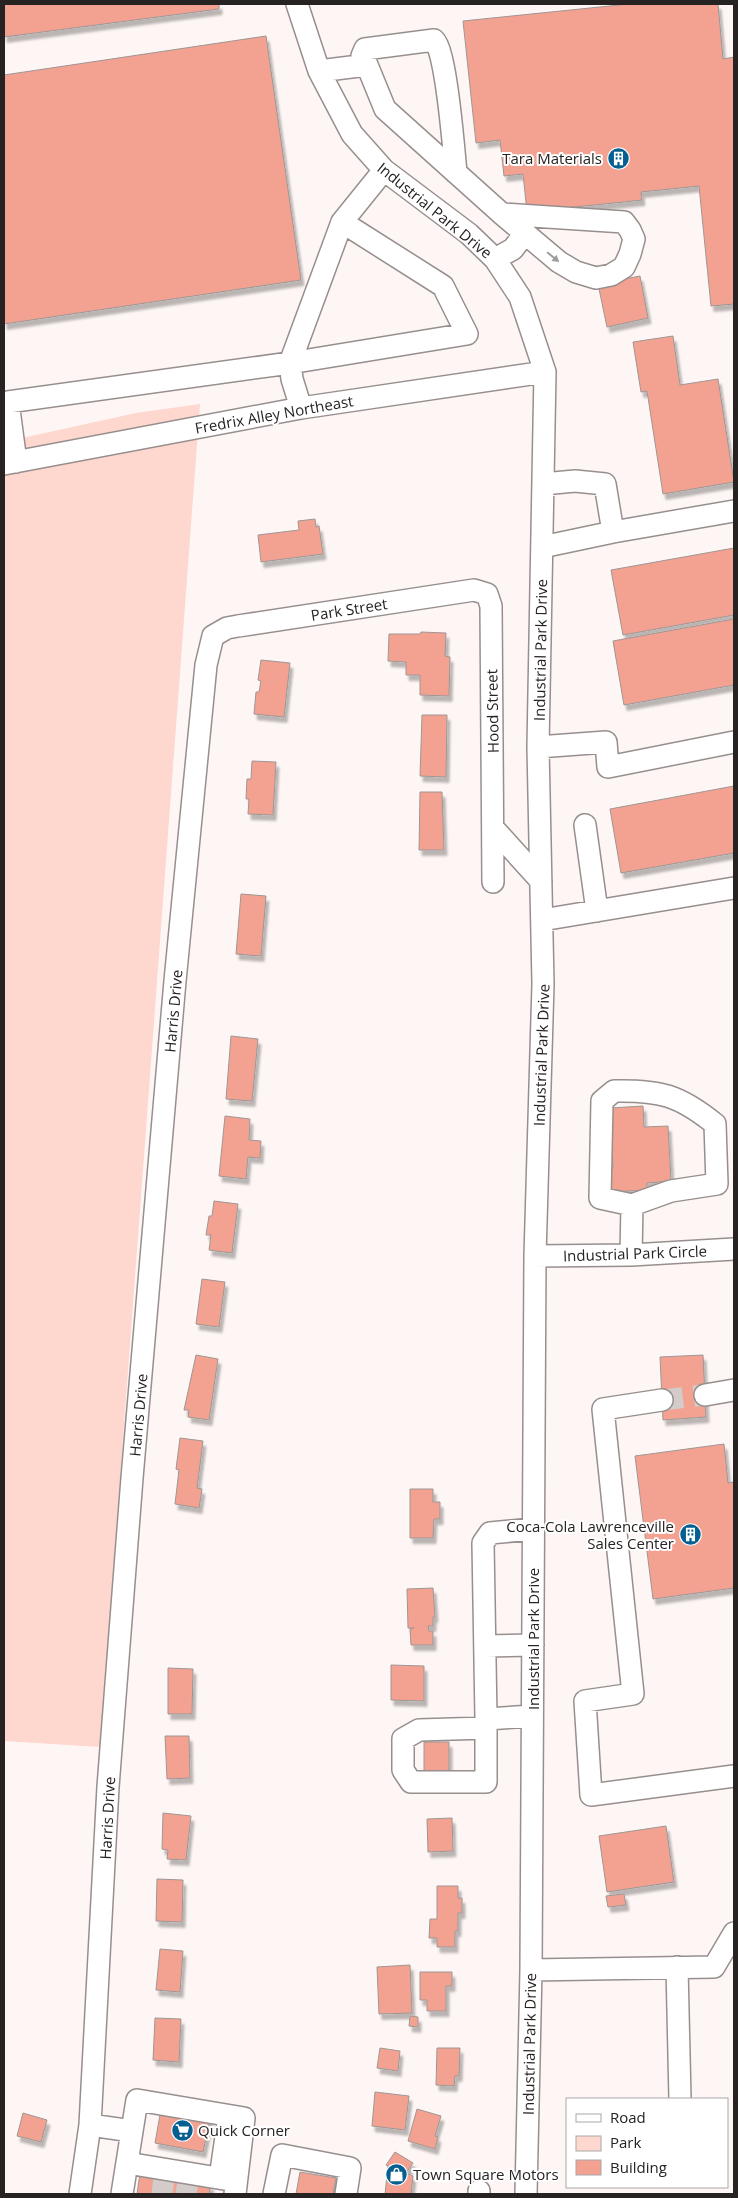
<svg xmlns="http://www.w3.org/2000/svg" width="738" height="2198" font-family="'Open Sans',sans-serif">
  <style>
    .green { fill: #fed7cf }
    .building { fill: #f3a292; stroke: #9e9694; filter: url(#shadow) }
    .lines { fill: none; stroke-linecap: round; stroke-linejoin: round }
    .minor-tunnel { stroke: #d3ccca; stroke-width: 21; stroke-dasharray: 21 11; stroke-linecap: butt }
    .minor-casing { stroke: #978f8e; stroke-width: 24 }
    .minor { stroke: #fff; stroke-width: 21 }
    .oneway { fill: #9d9c9c }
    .labels { text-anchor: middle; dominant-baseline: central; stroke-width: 4; stroke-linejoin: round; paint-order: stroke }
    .poi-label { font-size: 15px; fill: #262322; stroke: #fff; text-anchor: end }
    .street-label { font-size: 15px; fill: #262322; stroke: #fff }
  </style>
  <defs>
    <filter id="shadow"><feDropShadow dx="3" dy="5.5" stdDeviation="1" flood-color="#0004"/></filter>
  </defs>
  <rect width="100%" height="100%" fill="#fef6f4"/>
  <!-- green -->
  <path class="green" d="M 200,404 L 100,1747 L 4,1741 L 4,442 L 136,413 Z"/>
  <!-- building -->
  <path class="building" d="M 4,4 L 219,4 L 219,9 L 4,37 Z
    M 629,4 L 718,4 L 723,59 L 734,57 L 734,304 L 711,306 L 699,186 L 641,192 L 642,200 L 527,212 L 523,174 L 504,176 L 500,140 L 476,143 L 463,21 Z
    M 266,36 L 301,280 L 4,324 L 4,75 Z
    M 640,276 L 648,318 L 607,327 L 598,284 Z
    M 673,336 L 680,385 L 718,379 L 734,482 L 663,494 L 647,391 L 641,392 L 633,342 Z
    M 315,519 L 316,527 L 319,526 L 323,554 L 261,562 L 258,535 L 299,530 L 298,521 Z
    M 734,548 L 734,615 L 623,635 L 611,570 Z
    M 734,619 L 734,685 L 624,705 L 613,641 Z
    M 421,632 L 446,633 L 445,656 L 450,657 L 449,696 L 420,695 L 420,675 L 406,675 L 406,662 L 388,661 L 389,634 L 420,634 Z
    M 261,660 L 290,663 L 284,717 L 254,714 L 256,692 L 259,692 L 261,681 L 258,680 Z
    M 422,715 L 447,715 L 446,777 L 420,776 Z
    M 252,761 L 276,762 L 273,815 L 248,814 L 249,799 L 246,799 L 247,779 L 251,779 Z
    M 734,786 L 734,853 L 621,873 L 610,809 Z
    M 420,792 L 442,792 L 444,850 L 419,850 Z
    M 241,894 L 266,896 L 261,956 L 236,954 Z
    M 231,1036 L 258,1039 L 252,1101 L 226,1099 Z
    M 643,1106 L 644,1127 L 668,1126 L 671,1181 L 647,1183 L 647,1190 L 611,1192 L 611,1168 L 613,1168 L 610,1108 Z
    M 225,1116 L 250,1119 L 249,1140 L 261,1141 L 260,1158 L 248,1157 L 246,1179 L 219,1176 Z
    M 214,1201 L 238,1204 L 232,1253 L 209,1250 L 211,1235 L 206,1235 L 209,1216 L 212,1216 Z
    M 202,1279 L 225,1282 L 219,1327 L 196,1324 Z
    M 196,1355 L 218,1359 L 209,1420 L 188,1417 L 189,1410 L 184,1410 Z
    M 703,1355 L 706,1417 L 663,1420 L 660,1357 Z
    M 180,1438 L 203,1441 L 197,1488 L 202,1489 L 199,1508 L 175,1504 L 179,1470 L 176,1469 Z
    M 724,1444 L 728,1483 L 734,1482 L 734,1588 L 653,1599 L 635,1456 Z
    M 410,1489 L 433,1489 L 433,1502 L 440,1502 L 440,1519 L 434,1519 L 433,1538 L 410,1538 Z
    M 433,1588 L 435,1617 L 433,1617 L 433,1626 L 428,1626 L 429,1631 L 433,1631 L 433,1645 L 411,1645 L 410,1629 L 414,1628 L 408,1628 L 407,1589 Z
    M 391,1665 L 424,1666 L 424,1701 L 391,1700 Z
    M 168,1668 L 193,1669 L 192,1714 L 168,1714 Z
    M 165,1736 L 189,1736 L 190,1778 L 167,1779 Z
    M 424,1742 L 449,1742 L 449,1774 L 424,1773 Z
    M 163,1813 L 191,1816 L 186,1860 L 167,1859 L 168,1850 L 162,1849 Z
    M 452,1818 L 453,1851 L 428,1852 L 427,1819 Z
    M 666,1826 L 674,1882 L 607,1892 L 599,1836 Z
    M 157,1879 L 183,1880 L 182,1922 L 156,1921 Z
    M 437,1886 L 458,1886 L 458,1898 L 462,1898 L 462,1913 L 458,1913 L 458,1931 L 455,1931 L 455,1947 L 437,1947 L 437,1938 L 429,1938 L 430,1919 L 437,1919 Z
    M 624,1894 L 626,1905 L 608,1907 L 606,1896 Z
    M 160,1949 L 183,1951 L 180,1992 L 156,1990 Z
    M 410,1965 L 412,2013 L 379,2014 L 377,1967 Z
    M 420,1972 L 452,1972 L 452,1986 L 446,1986 L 446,2011 L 427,2011 L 427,2000 L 420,2000 Z
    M 410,2016 L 418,2017 L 418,2027 L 409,2026 Z
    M 155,2018 L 181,2019 L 179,2062 L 153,2060 Z
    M 380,2048 L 400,2051 L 398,2071 L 377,2068 Z
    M 437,2048 L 460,2048 L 459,2076 L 455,2076 L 454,2086 L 436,2085 Z
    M 375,2092 L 409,2096 L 405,2130 L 372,2126 Z
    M 161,2109 L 210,2118 L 203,2152 L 155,2143 Z
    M 417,2109 L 441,2116 L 435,2136 L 438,2137 L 435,2149 L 408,2141 Z
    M 23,2113 L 47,2120 L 41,2142 L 17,2136 Z
    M 395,2152 L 413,2163 L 406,2173 L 413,2176 L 411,2194 L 385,2194 L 388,2166 L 386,2165 Z
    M 300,2172 L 336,2178 L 333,2194 L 296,2194 Z
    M 140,2173 L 211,2185 L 209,2194 L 137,2194 Z"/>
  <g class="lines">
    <!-- minor-tunnel -->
    <path class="minor-tunnel" d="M 662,1400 L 705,1395
      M 162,2194 L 164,2177
      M 186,2194 L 188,2181"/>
    <defs>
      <path id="minor" d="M 297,4 L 319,71 L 352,134 L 384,170 L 469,234 L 495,259 L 520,297 L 545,372 L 538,747 L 543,984 L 535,1256 L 531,1970 L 526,2194
        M 367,65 L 362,56 L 365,49 L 434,40 C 446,49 454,152 456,173
        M 319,71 L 367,65 L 385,109 L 502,214 L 559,262 L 576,272 L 596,278 L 611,275 L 624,267 L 630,254 L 634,239 L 630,230 L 624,222 L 502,214
        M 495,259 L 513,249 L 525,233
        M 301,408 L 292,379 L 290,363 L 467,334 L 443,286 L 342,222
        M 16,462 L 8,402 L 290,363 L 342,222 L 384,170
        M 4,464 L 301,408 L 545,372
        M 543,484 L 575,481 L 605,484 L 613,532
        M 542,547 L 613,532 L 734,511
        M 538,747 L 606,742 L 608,767 L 734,742
        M 585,825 L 597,911
        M 494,829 L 541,881
        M 542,920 L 734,888
        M 631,1255 L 632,1205 L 600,1198 L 602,1101 L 614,1091 C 660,1090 679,1095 715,1124 L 717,1184 L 671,1191 L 632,1205
        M 535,1256 L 631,1255 L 734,1249
        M 705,1395 L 734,1390
        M 662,1400 L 603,1409 L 633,1694 L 585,1701 L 591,1795 L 734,1776
        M 485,1646 L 533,1645
        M 486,1719 L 483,1543 L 490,1533 L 533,1529
        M 486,1728 L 419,1730 L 403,1739 L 403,1770 L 411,1782 L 486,1782 L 486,1719 L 532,1716
        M 677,1967 L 680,2099
        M 531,1970 L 714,1967 L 734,1933
        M 90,2125 L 132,2131 L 137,2100 L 244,2118 L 235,2194
        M 127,2163 L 236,2181
        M 220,2178 L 229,2116
        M 479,2191 L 479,2194
        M 80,2194 L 90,2125 L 108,1787 L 132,1478 L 175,981 L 206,665 L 213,636 L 227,628 L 238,626 L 474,590 L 487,594 L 491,606 L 493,882
        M 122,2194 L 132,2131
        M 274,2194 L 282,2155 L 350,2168 L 346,2194"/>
    </defs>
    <!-- minor casing -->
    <use href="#minor" class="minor-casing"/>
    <!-- minor -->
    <use href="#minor" class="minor"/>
  </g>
  <!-- one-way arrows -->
  <defs><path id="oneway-solid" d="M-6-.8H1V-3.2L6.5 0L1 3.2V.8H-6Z" transform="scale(1.25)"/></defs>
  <use class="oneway" href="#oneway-solid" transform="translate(553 257) rotate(39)"/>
  <!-- icons -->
  <defs>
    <symbol id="building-disc" viewBox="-11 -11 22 22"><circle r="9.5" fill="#055f90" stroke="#fff"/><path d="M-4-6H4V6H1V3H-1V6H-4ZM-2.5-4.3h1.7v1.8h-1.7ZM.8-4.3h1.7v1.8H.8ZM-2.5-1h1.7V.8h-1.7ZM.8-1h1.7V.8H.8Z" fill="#fff"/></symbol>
    <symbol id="supermarket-disc" viewBox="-11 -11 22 22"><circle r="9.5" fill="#055f90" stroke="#fff"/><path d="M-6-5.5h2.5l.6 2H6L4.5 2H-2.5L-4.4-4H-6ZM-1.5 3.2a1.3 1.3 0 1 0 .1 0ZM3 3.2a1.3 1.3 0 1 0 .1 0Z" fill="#fff"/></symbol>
    <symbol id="shop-disc" viewBox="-11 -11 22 22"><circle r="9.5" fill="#055f90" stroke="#fff"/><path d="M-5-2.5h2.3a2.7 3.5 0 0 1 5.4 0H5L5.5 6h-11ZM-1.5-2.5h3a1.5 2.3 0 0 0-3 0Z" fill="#fff"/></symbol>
  </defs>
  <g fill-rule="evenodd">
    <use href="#building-disc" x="606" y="146" width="25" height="25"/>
    <use href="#building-disc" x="678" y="1522" width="25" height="25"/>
    <use href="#supermarket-disc" x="170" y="2118" width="25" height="25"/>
    <use href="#shop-disc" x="384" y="2162" width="25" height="25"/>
  </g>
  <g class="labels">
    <!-- poi labels -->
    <g class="poi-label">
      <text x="602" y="158">Tara Materials</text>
      <text x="674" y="1526">Coca-Cola Lawrenceville<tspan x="674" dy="17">Sales Center</tspan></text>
      <text x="198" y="2130" text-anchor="start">Quick Corner</text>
      <text x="413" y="2174" text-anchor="start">Town Square Motors</text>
    </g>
    <!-- street labels -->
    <g class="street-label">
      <text transform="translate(435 210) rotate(39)">Industrial Park Drive</text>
      <text transform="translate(274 414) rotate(-10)">Fredrix Alley Northeast</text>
      <text transform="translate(349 609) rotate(-9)">Park Street</text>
      <text transform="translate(540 650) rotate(-89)">Industrial Park Drive</text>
      <text transform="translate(492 711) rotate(-91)">Hood Street</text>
      <text transform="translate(173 1011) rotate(-85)">Harris Drive</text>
      <text transform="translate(541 1055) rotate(-88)">Industrial Park Drive</text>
      <text transform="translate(635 1253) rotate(-2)">Industrial Park Circle</text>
      <text transform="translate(138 1415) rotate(-85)">Harris Drive</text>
      <text transform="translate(533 1639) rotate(-90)">Industrial Park Drive</text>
      <text transform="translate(107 1818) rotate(-87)">Harris Drive</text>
      <text transform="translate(529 2044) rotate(-89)">Industrial Park Drive</text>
    </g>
  </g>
  <!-- border -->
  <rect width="738" height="2198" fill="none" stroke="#262322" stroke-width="10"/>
  <!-- legend -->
  <rect x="566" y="2098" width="162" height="90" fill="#ffffff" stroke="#a8a7a7"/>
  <rect x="576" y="2114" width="25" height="8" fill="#ffffff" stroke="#a8a7a7"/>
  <text x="610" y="2123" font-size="15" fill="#262322">Road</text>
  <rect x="576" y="2136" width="25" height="15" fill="#fed7cf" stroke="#a8a7a7"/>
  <text x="610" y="2148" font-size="15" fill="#262322">Park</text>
  <rect x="576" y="2160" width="25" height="15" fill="#f3a292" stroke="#a8a7a7"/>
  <text x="610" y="2173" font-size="15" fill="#262322">Building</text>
</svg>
